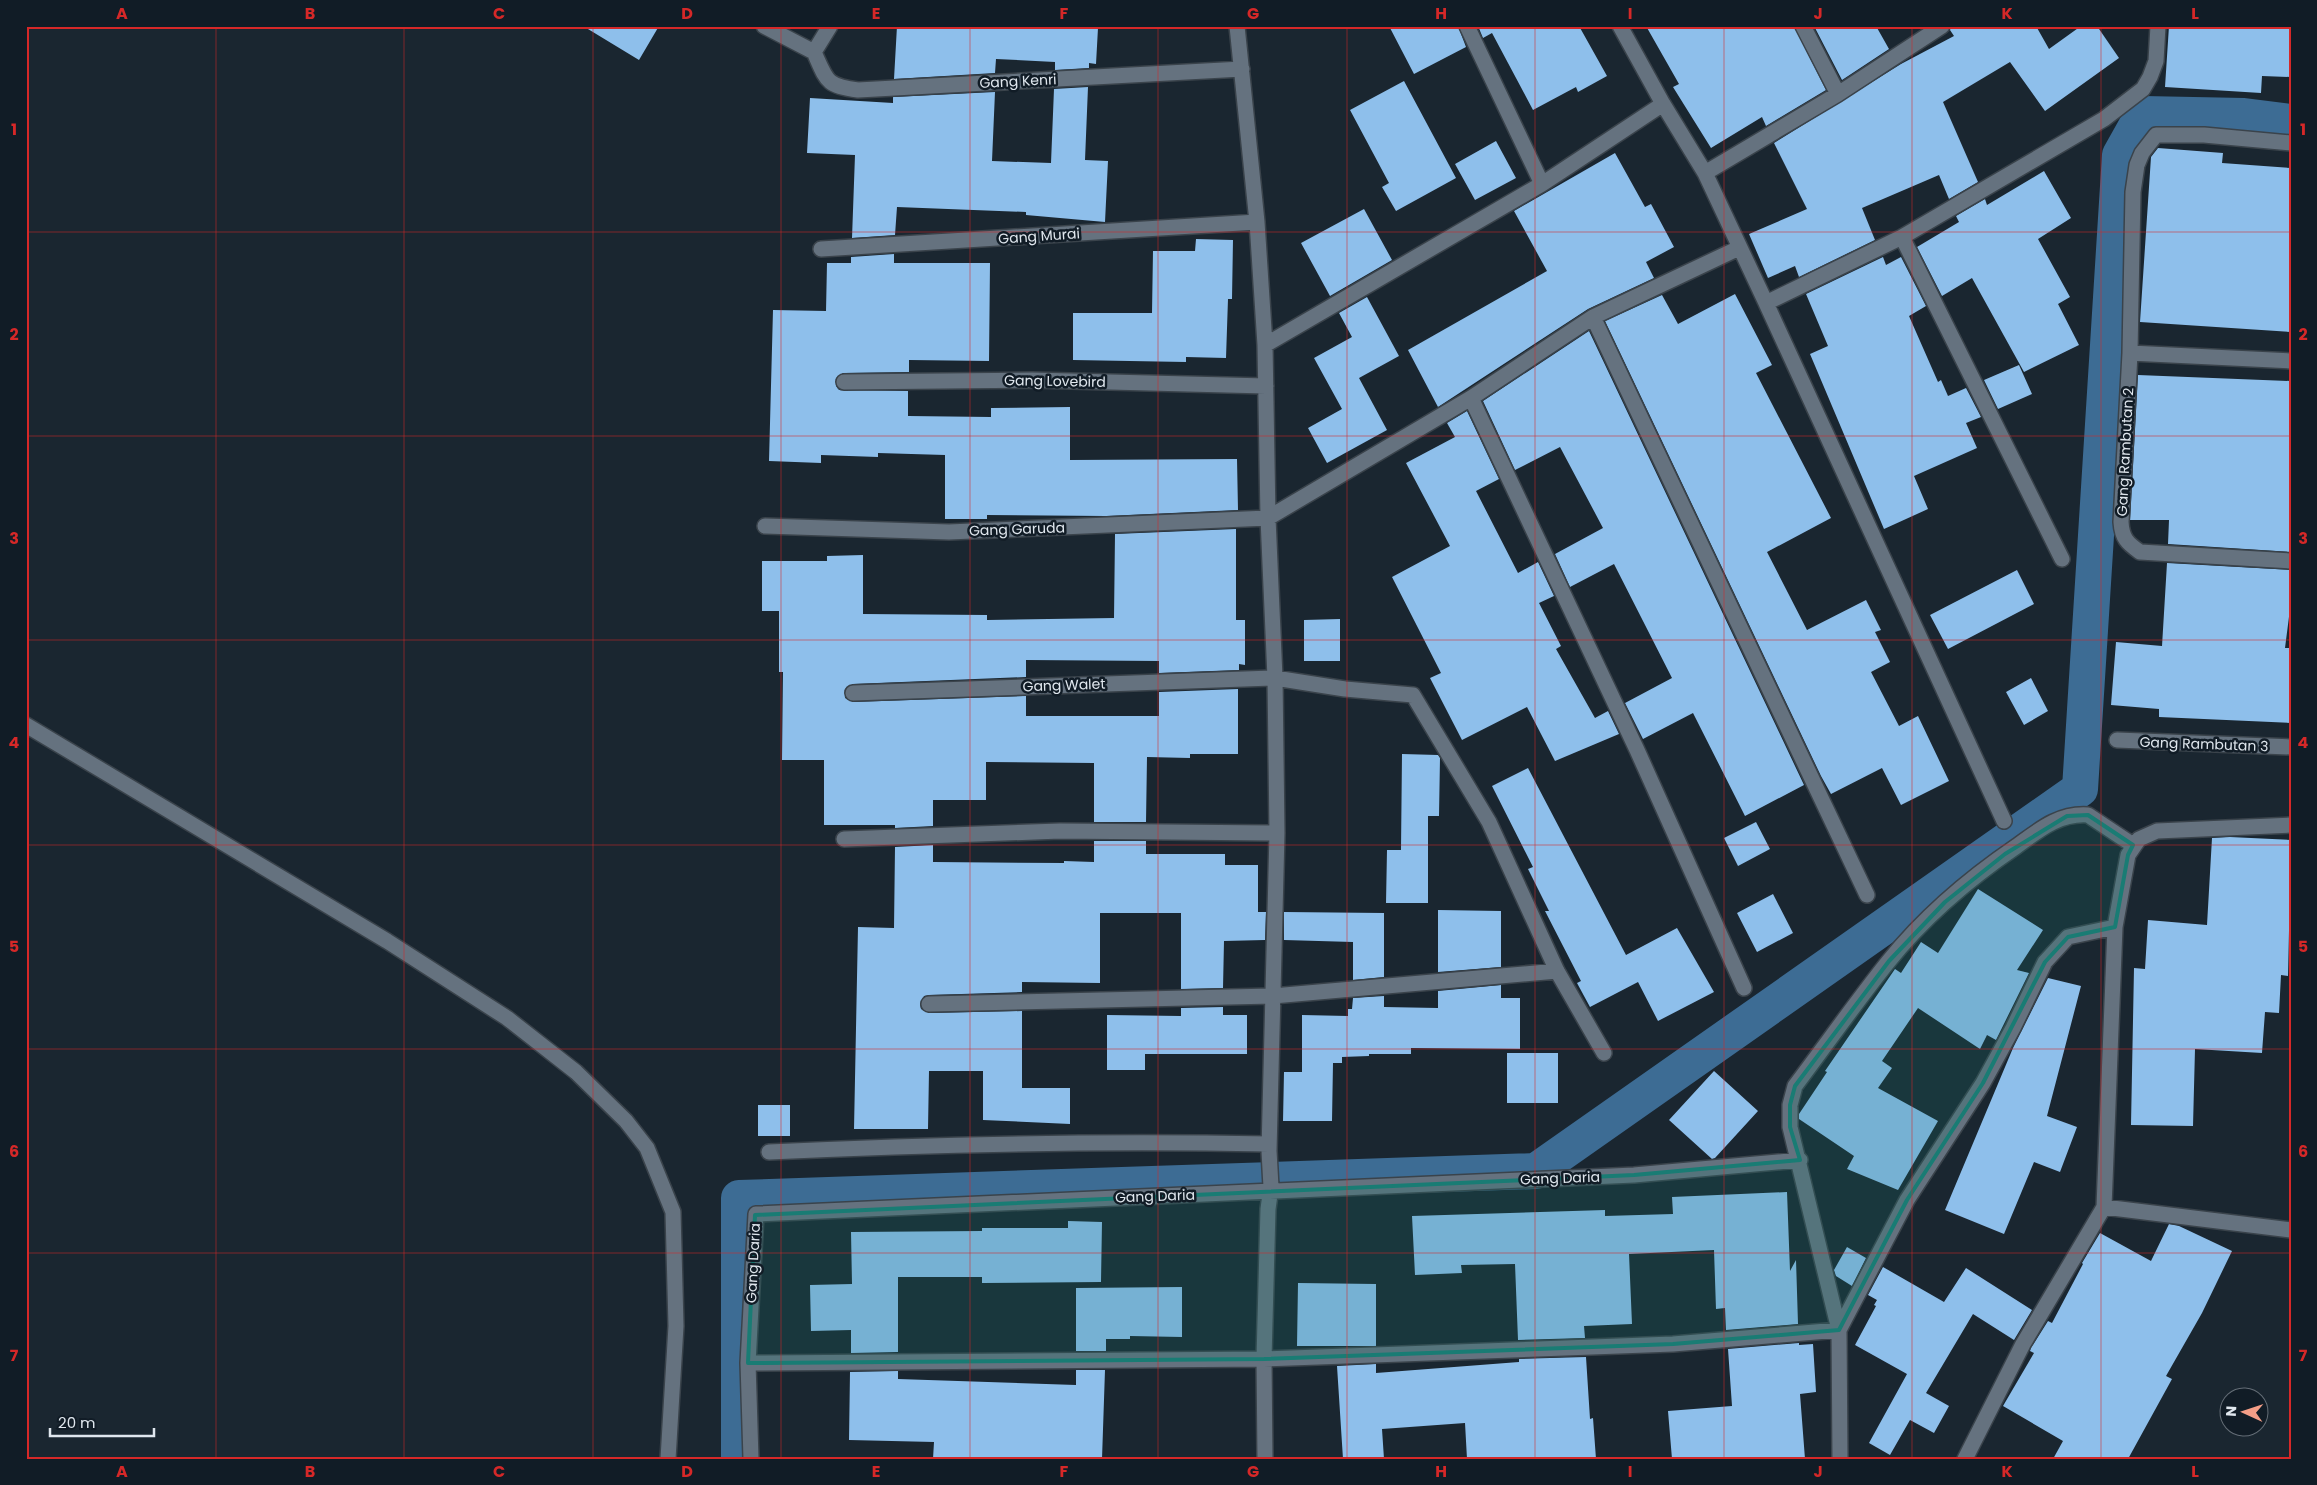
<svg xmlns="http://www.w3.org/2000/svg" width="2317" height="1485" font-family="Poppins,sans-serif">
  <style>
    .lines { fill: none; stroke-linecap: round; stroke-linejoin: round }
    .canal { stroke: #3d6c94; stroke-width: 36 }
    .building { fill: #8ebfeb }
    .minor-casing { stroke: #3a434b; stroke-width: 18 }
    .minor { stroke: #65727f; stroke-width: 15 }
    .marked { fill: #197c74; fill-opacity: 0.2; stroke: #197c74; stroke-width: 4; stroke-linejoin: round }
    .grid { fill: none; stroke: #d62828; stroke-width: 1; stroke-opacity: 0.55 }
    .labels { text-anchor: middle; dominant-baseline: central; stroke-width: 5; stroke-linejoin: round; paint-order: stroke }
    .street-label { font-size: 14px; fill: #e0e7ee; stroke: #111c26 }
    .neatline { fill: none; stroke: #d62828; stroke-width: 2 }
    .grid-label { font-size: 16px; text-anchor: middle; font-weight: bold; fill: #d62828 }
  </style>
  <rect width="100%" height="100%" fill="#1a2630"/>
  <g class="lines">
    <!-- canal -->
    <path class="canal" d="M 739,1459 L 739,1198 L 1536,1171 L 2080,789 L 2120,155 L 2143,114 L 2244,116 L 2291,122"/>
  </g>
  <!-- building -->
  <path class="building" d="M 583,26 L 659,26 L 639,60 Z
    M 897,26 L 1098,28 L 1096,64 L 1089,63 L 1089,68 L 1055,70 L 1055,62 L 996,59 L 995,73 L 894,79 Z
    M 1389,26 L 1458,26 L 1466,47 L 1414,74 Z
    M 1478,26 L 1579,26 L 1607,76 L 1578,92 L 1576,87 L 1533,110 L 1492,33 L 1483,38 Z
    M 1646,26 L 1794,26 L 1826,90 L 1766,126 L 1762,117 L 1711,148 L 1673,87 L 1679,84 Z
    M 1814,26 L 1876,26 L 1889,49 L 1842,80 Z
    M 1951,26 L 2036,26 L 2049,49 L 2081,26 L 2097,26 L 2119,58 L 2045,111 L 2010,62 L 1943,102 L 1978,182 L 1949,199 L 1939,175 L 1862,208 L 1875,240 L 1799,277 L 1795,266 L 1768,278 L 1749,234 L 1807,209 L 1774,143 L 1901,64 L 1954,36 L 1950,30 Z
    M 2169,26 L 2291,26 L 2291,77 L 2262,76 L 2261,93 L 2165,87 Z
    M 1404,81 L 1456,178 L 1396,211 L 1382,187 L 1389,183 L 1350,110 Z
    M 1088,87 L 1085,160 L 1108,161 L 1105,222 L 1026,215 L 1026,212 L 897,207 L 895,235 L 852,238 L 855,155 L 807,153 L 810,98 L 893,103 L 893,97 L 995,92 L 992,161 L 1051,163 L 1054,89 Z
    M 1496,141 L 1516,178 L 1475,200 L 1455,164 Z
    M 2158,148 L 2223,153 L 2222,163 L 2291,168 L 2291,332 L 2140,322 L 2151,157 Z
    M 1615,153 L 1645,207 L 1651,204 L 1674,247 L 1646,262 L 1654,278 L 1588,309 L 1438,407 L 1408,350 L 1547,271 L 1514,211 Z
    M 2044,171 L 2071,218 L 2038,239 L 2070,297 L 2058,304 L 2079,345 L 2024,372 L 1972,278 L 1942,296 L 1917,247 L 1959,222 L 1956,216 L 1985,199 L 1987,205 Z
    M 1364,209 L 1392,260 L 1330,296 L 1301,243 Z
    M 1196,239 L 1233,240 L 1232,299 L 1228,299 L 1226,358 L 1186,357 L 1186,362 L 1073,360 L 1073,313 L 1152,313 L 1153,251 L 1195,251 Z
    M 894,254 L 894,263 L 990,263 L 989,361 L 909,360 L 909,372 L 843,373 L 836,378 L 836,386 L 839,390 L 908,391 L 908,416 L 991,417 L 991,408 L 1070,407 L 1070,460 L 1237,459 L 1238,510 L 1106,516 L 987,515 L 987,519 L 945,519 L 945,455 L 878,453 L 878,457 L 821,455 L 821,463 L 769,461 L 773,310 L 826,311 L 827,263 L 851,263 L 851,257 Z
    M 1883,257 L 1886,265 L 1901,257 L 1926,306 L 1909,316 L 1938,382 L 1941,380 L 1948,396 L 1966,388 L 1981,417 L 1966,423 L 1977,448 L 1914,476 L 1928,509 L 1884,529 L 1810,354 L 1828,346 L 1806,294 Z
    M 1735,294 L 1772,365 L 1756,373 L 1831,518 L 1767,552 L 1807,630 L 1866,600 L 1881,630 L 1875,632 L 1890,662 L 1871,672 L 1899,726 L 1918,716 L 1949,781 L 1901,805 L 1882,768 L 1831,794 L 1821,776 L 1605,321 L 1662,295 L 1678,324 Z
    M 1367,297 L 1399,356 L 1359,378 L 1387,430 L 1327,463 L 1308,428 L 1342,409 L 1314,358 L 1352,337 L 1339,313 Z
    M 1589,331 L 1804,785 L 1745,816 L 1693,713 L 1643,739 L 1625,703 L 1672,678 L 1614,564 L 1570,587 L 1555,554 L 1603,528 L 1560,447 L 1515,470 L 1483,401 Z
    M 2019,365 L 2032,394 L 1998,409 L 1984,380 Z
    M 2138,375 L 2291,381 L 2291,552 L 2168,544 L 2169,520 L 2130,520 Z
    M 1467,411 L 1499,479 L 1476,491 L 1518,573 L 1538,562 L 1554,596 L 1539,603 L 1561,646 L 1556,649 L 1595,718 L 1608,711 L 1619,734 L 1555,761 L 1527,707 L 1462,740 L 1430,678 L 1441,673 L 1392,577 L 1450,546 L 1406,463 L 1455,437 L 1447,423 Z
    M 1236,529 L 1236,620 L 1245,620 L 1245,665 L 1239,664 L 1239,670 L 1159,673 L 1159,661 L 1026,660 L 1026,677 L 853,684 L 845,689 L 845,698 L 853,702 L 1026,696 L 1026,716 L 1159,716 L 1159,692 L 1238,689 L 1238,754 L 1190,754 L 1190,758 L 1147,757 L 1146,822 L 1094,822 L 1094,763 L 986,762 L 986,800 L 933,800 L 933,826 L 895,828 L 895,825 L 824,825 L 824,760 L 782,760 L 783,672 L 779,672 L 779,611 L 762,611 L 762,561 L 827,561 L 827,556 L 863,555 L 863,614 L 987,615 L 987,620 L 1114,618 L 1115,534 Z
    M 2167,563 L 2291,570 L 2291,601 L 2285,648 L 2291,648 L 2291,723 L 2159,717 L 2159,709 L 2111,705 L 2116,642 L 2162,646 Z
    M 2017,570 L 2034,604 L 1948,649 L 1930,615 Z
    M 1340,619 L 1340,661 L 1304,661 L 1304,620 Z
    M 2031,678 L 2048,711 L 2024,725 L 2006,692 Z
    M 1402,754 L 1438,755 L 1440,758 L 1439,816 L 1428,816 L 1428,903 L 1386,903 L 1387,850 L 1401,850 Z
    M 1528,768 L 1626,955 L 1677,928 L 1714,992 L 1658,1021 L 1638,982 L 1590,1007 L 1577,983 L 1581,981 L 1545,911 L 1549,911 L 1528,869 L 1533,867 L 1492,786 Z
    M 1756,822 L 1770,849 L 1738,866 L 1724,838 Z
    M 2230,837 L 2291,840 L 2288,976 L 2281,975 L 2279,1013 L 2265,1012 L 2262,1053 L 2195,1049 L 2193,1126 L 2131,1125 L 2134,968 L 2145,969 L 2148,920 L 2207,925 L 2212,838 Z
    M 1094,841 L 1146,841 L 1146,854 L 1225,854 L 1225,865 L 1258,865 L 1258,912 L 1266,912 L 1265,940 L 1224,941 L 1223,988 L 1181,989 L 1181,913 L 1100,913 L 1100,983 L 1022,982 L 1022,992 L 929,995 L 924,996 L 920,1004 L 921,1009 L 929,1013 L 1022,1011 L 1022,1088 L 1070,1088 L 1070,1124 L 983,1120 L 983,1071 L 929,1071 L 928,1129 L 854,1129 L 858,927 L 894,928 L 895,847 L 933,845 L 933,862 L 1064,863 L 1064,861 L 1094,862 Z
    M 1978,889 L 2043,930 L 2017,970 L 2029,973 L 1996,1040 L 1987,1035 L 1980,1049 L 1918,1008 L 1882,1061 L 1892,1068 L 1878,1088 L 1938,1121 L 1898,1190 L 1847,1169 L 1854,1156 L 1799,1119 L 1799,1114 L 1827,1072 L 1825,1071 L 1895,969 L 1901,973 L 1921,942 L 1938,953 Z
    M 1773,894 L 1793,933 L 1757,952 L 1737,913 Z
    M 1438,910 L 1501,911 L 1501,967 L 1438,972 Z
    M 1284,912 L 1384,913 L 1384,977 L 1353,980 L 1353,942 L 1284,940 Z
    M 2048,978 L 2081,986 L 2047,1116 L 2077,1127 L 2060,1172 L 2034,1162 L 2004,1234 L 1945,1210 L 2013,1048 Z
    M 1501,985 L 1501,998 L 1520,998 L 1520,1049 L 1411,1048 L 1411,1054 L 1369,1054 L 1369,1056 L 1342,1057 L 1342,1063 L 1333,1063 L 1332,1121 L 1283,1121 L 1284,1072 L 1302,1072 L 1302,1015 L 1348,1016 L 1348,1009 L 1352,1009 L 1353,998 L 1384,996 L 1384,1007 L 1438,1008 L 1438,991 Z
    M 1223,1007 L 1223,1015 L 1247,1015 L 1247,1054 L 1145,1054 L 1145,1070 L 1107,1070 L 1107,1015 L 1181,1016 L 1181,1008 Z
    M 1507,1053 L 1558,1053 L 1558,1103 L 1507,1103 Z
    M 1714,1071 L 1758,1111 L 1715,1158 L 1712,1159 L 1669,1120 Z
    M 758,1105 L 790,1105 L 790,1136 L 758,1136 Z
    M 1787,1192 L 1790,1271 L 1796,1260 L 1798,1324 L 1726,1330 L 1725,1308 L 1716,1309 L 1714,1250 L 1629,1254 L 1632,1324 L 1584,1326 L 1585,1338 L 1518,1340 L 1515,1264 L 1461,1265 L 1462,1273 L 1415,1275 L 1412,1216 L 1605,1210 L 1605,1216 L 1673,1214 L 1672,1197 Z
    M 1068,1221 L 1102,1222 L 1101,1282 L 982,1283 L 982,1277 L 898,1277 L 898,1352 L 851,1353 L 851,1330 L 811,1331 L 810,1285 L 852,1284 L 851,1232 L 982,1231 L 982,1228 L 1068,1228 Z
    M 2169,1224 L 2179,1226 L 2232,1251 L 2202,1313 L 2166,1376 L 2172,1379 L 2128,1459 L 2053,1459 L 2063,1441 L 2003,1406 L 2034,1353 L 2030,1351 L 2031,1348 L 2048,1321 L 2052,1323 L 2083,1264 L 2082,1263 L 2100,1233 L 2151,1261 Z
    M 1847,1247 L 1866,1258 L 1852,1286 L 1836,1276 L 1834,1270 Z
    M 1883,1267 L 1944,1302 L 1966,1268 L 2032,1310 L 2014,1340 L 1973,1314 L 1926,1393 L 1949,1406 L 1934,1433 L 1910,1420 L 1890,1455 L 1869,1443 L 1907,1374 L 1855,1345 L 1876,1306 L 1874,1305 L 1877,1300 L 1868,1295 Z
    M 1298,1283 L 1376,1284 L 1376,1346 L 1297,1346 Z
    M 1182,1287 L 1182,1337 L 1130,1336 L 1130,1339 L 1106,1339 L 1106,1351 L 1076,1351 L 1076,1288 Z
    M 1799,1343 L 1799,1345 L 1813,1344 L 1816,1392 L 1800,1394 L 1805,1459 L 1672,1459 L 1668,1411 L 1732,1406 L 1728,1349 Z
    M 1586,1357 L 1590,1419 L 1593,1418 L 1596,1459 L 1467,1459 L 1465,1423 L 1382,1429 L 1384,1459 L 1343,1459 L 1337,1366 L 1376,1364 L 1376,1373 L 1519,1362 L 1519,1359 Z
    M 1076,1370 L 1105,1370 L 1102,1459 L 933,1459 L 934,1442 L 849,1440 L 850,1372 L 898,1371 L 898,1379 L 1076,1385 Z"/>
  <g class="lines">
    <defs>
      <path id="minor" d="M 764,26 L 814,52
        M 1237,26 L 1257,222 L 1265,345 L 1268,518 L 1275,678 L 1277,833 L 1269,1151 L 1271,1187 L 1268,1209 L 1264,1359 L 1265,1459
        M 1467,26 L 1542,184
        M 1620,26 L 1663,104 L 1705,173
        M 1803,26 L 1838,94
        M 814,52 C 827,81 826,86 858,90 L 1242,69
        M 814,52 L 830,26
        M 2291,143 L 2204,135 L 2156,135 L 2142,153 L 2137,165 L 2133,192 L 2130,353 L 2121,522 C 2122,538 2127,543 2140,552 L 2291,561
        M 1902,237 L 2062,559
        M 821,249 L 1257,222
        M 1766,303 L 1705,173 L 1838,94 L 1942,26
        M 1593,317 L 1867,895
        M 1265,345 L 1542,184 L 1663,104
        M 2130,353 L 2291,361
        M 844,382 L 1032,380 L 1266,386
        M 1471,398 L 1637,750 L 1744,988
        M 765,526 L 949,532 L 1268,518 L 1471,398 L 1593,317 L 1739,248
        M 853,693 L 1275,678 L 1345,689 L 1413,695 L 1489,822 L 1557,971 L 1604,1053
        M 26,725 L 387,941 L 507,1018 L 576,1072 L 626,1121 L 647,1148 L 673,1212 L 676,1326 L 668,1459
        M 2117,740 L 2291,747
        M 2004,821 L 1766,303 L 1902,237 L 2104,119 L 2143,89 L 2150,77 L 2156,61 L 2158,26
        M 844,839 L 1060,831 L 1277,833
        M 929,1004 L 1273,996 L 1557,971
        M 769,1152 C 936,1144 1103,1141 1269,1144
        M 2104,1207 L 2291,1230
        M 1839,1330 L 1907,1200 L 1983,1083 L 2013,1028 L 2045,962 L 2068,937 L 2115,927
        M 748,1363 L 1264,1359 L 1673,1344 L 1839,1330
        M 751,1459 L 748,1363 L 756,1214 L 1634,1175 L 1800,1160
        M 1840,1459 L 1839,1330 L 1790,1127 L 1790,1105 L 1795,1086 C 1826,1045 1856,1002 1888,962 C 1924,917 1970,878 2017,846 C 2039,830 2059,813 2088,815 L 2133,845
        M 1965,1459 L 2023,1344 L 2104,1207 L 2115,927 L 2128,855 L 2139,839 L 2157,831 L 2291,825"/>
    </defs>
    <!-- minor casing -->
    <use href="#minor" class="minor-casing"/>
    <!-- minor -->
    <use href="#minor" class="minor"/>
  </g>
  <!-- marked area -->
  <path class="marked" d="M 2088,815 L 2133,845 L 2128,855 L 2115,927 L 2068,937 L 2045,962 L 1983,1083 L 1907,1200 L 1839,1330 L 1673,1344 L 1264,1359 L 748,1363 L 755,1215 L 1634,1175 L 1800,1160 L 1790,1127 L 1790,1105 L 1795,1086 L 1889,961 L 1945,902 L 2005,854 L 2067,816 Z"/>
  <!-- grid -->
  <path class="grid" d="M 216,26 L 216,1459M 404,26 L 404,1459M 593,26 L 593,1459M 781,26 L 781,1459M 970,26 L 970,1459M 1158,26 L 1158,1459M 1347,26 L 1347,1459M 1535,26 L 1535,1459M 1724,26 L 1724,1459M 1912,26 L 1912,1459M 2101,26 L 2101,1459M 26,232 L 2291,232M 26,436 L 2291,436M 26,640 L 2291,640M 26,845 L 2291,845M 26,1049 L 2291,1049M 26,1253 L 2291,1253"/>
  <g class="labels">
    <!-- street labels -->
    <g class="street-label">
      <text transform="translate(1018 81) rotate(-3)">Gang Kenri</text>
      <text transform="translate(1039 236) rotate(-4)">Gang Murai</text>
      <text transform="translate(1055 381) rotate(1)">Gang Lovebird</text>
      <text transform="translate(2125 452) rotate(-87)">Gang Rambutan 2</text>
      <text transform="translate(1017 529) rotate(-2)">Gang Garuda</text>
      <text transform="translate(1064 685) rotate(-2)">Gang Walet</text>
      <text transform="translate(2204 744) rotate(2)">Gang Rambutan 3</text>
      <text transform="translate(1560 1178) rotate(-2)">Gang Daria</text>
      <text transform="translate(1155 1196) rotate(-2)">Gang Daria</text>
      <text transform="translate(753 1263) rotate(-87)">Gang Daria</text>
    </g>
  </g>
  <!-- border -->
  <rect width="2317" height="1485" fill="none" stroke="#111c26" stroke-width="55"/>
  <!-- north arrow -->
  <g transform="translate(2244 1412) rotate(273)"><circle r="24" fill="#111c26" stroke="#646d76"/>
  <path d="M0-4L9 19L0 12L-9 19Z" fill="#f49e87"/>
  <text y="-8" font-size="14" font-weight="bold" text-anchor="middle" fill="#e0e7ee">N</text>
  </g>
  <!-- scale -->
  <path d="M50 1428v8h104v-8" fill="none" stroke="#e0e7ee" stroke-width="2.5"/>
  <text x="58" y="1428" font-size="15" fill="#e0e7ee" stroke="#111c26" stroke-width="4" paint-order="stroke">20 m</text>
  <rect x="28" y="28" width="2262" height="1430" class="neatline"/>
  <g class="grid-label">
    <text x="122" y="19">A</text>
    <text x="310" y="19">B</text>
    <text x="499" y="19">C</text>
    <text x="687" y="19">D</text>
    <text x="876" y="19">E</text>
    <text x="1064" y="19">F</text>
    <text x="1253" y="19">G</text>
    <text x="1441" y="19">H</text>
    <text x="1630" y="19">I</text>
    <text x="1818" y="19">J</text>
    <text x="2007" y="19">K</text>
    <text x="2195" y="19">L</text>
    <text x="14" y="135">1</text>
    <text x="2303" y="135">1</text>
    <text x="14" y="340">2</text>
    <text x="2303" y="340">2</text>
    <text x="14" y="544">3</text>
    <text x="2303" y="544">3</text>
    <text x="14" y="748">4</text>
    <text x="2303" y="748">4</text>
    <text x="14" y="952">5</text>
    <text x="2303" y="952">5</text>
    <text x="14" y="1157">6</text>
    <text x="2303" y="1157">6</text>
    <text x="14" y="1361">7</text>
    <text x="2303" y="1361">7</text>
    <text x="122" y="1477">A</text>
    <text x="310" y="1477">B</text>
    <text x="499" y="1477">C</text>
    <text x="687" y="1477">D</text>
    <text x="876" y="1477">E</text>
    <text x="1064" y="1477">F</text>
    <text x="1253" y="1477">G</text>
    <text x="1441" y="1477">H</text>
    <text x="1630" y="1477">I</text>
    <text x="1818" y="1477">J</text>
    <text x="2007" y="1477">K</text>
    <text x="2195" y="1477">L</text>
  </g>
</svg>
